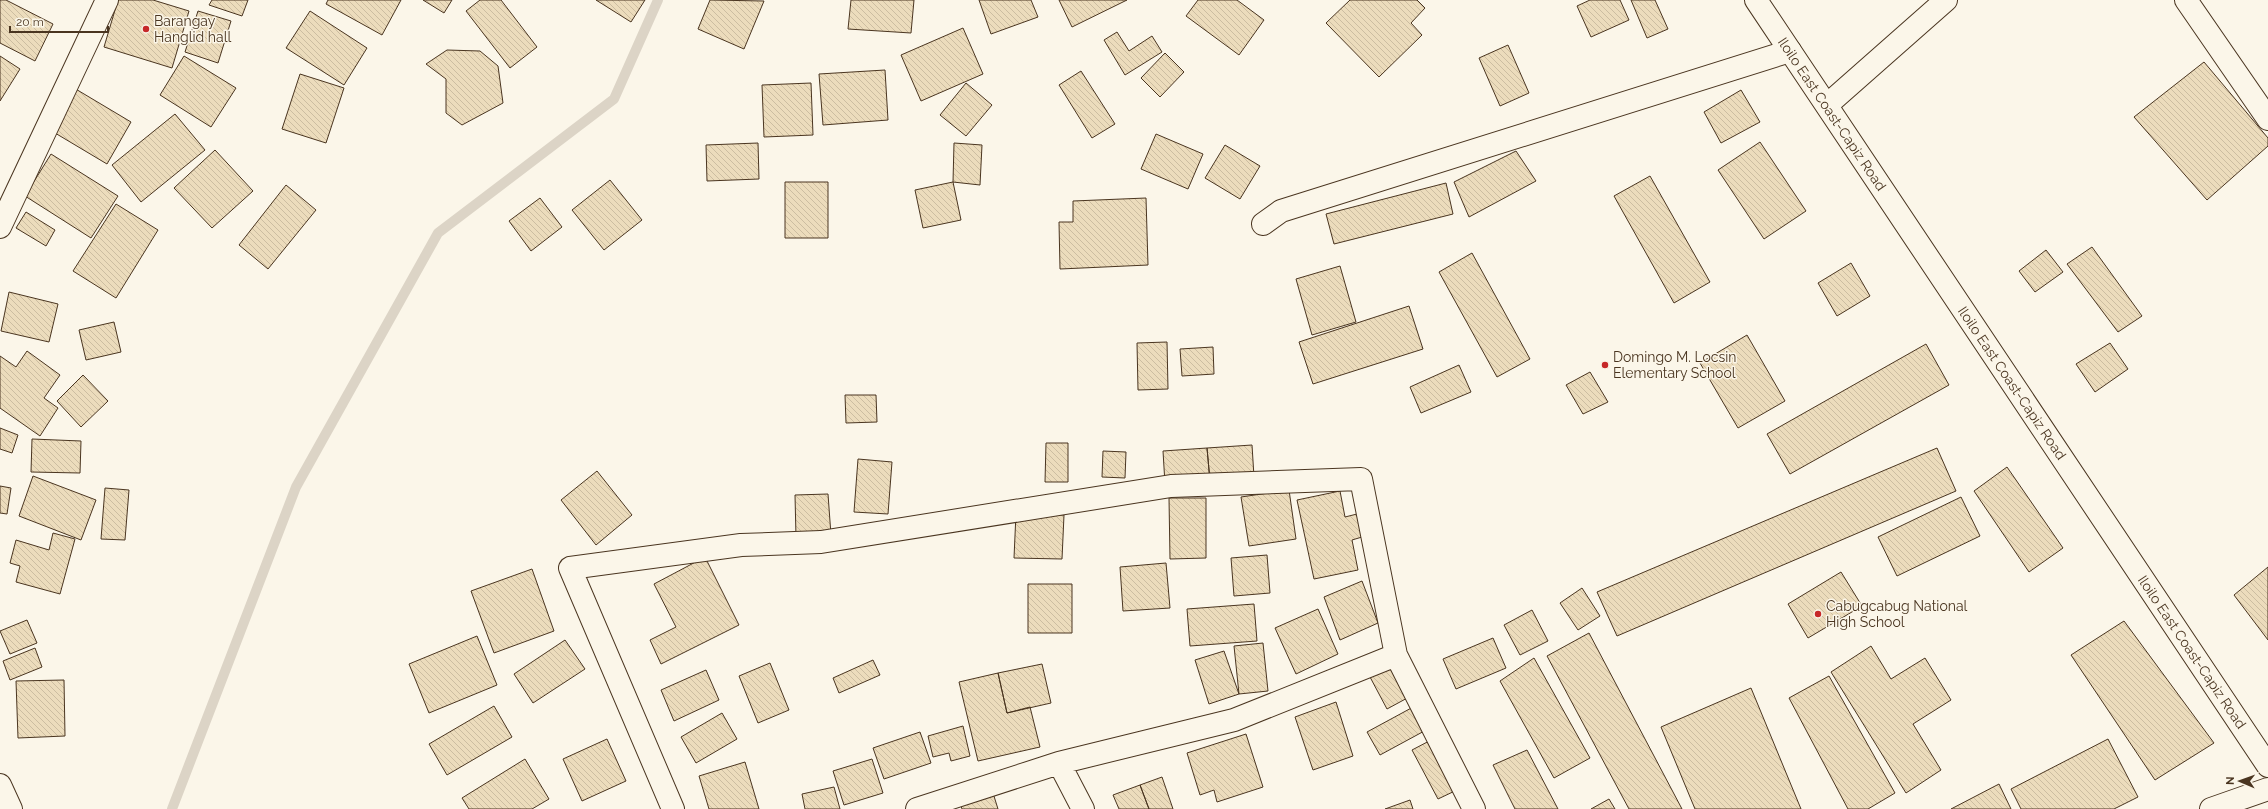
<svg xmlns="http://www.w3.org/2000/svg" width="2268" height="809" font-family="Raleway,sans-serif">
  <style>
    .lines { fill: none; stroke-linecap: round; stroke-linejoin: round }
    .stream { stroke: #dcd4c6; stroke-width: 10 }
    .building { fill: url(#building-back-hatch); stroke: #4a3520 }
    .street-casing { stroke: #4a3520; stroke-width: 24 }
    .primary-casing { stroke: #4a3520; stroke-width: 24 }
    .street { stroke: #fbf6e9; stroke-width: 22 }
    .primary { stroke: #fbf6e9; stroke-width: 22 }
    .poi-dot { fill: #c62828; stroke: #fbf6e9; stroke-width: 1.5 }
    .labels { text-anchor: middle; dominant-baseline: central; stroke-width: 3; stroke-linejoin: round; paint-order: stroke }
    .poi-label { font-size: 14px; fill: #4a3520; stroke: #fbf6e9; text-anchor: start }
    .street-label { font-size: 14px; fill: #4a3520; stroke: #fbf6e9 }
  </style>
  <defs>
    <pattern id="building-back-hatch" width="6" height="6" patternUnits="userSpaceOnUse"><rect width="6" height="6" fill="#ecdcbc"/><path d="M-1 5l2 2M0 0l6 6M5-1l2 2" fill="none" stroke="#ccbda1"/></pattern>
  </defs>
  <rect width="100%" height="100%" fill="#fbf6e9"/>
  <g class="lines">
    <!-- stream -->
    <path class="stream" d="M 172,809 L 296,487 L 438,233 L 614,99 L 658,0"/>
  </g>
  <!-- building -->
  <path class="building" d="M 0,0 L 6,0 L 53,24 L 35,61 L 0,43 Z
    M 118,0 L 153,0 L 189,11 L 172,68 L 104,47 Z
    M 212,0 L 248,0 L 242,16 L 209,5 Z
    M 328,0 L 401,0 L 382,35 L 326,4 Z
    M 423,0 L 452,0 L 444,13 Z
    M 480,0 L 501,0 L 537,47 L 510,68 L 466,11 Z
    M 596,0 L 645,0 L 631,22 Z
    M 710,0 L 764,1 L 744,49 L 698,29 Z
    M 851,0 L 914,0 L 911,33 L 848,29 Z
    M 979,0 L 1031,0 L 1038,17 L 991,34 Z
    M 1059,0 L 1127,0 L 1072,27 Z
    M 1198,0 L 1237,0 L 1264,20 L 1239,55 L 1186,16 Z
    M 1350,0 L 1417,0 L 1425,8 L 1411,23 L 1422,35 L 1379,77 L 1326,23 Z
    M 1590,0 L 1620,0 L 1629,20 L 1591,37 L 1577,6 Z
    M 1631,0 L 1655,0 L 1668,29 L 1647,38 Z
    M 198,11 L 231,21 L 218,63 L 185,52 Z
    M 310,11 L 367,48 L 344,85 L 286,48 Z
    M 963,28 L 983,74 L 921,101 L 901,55 Z
    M 1117,32 L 1129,51 L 1152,36 L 1162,52 L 1125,75 L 1104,40 Z
    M 1508,45 L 1529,93 L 1500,106 L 1479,58 Z
    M 447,50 L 480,51 L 498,66 L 503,103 L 462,125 L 446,113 L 446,79 L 426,64 Z
    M 1165,53 L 1184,72 L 1160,97 L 1141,78 Z
    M 0,56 L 20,69 L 0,101 Z
    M 184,56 L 236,88 L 211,127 L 160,95 Z
    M 2204,62 L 2268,138 L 2268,146 L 2207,200 L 2134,117 Z
    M 885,70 L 888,120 L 823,125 L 819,74 Z
    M 1081,71 L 1115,124 L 1092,138 L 1059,85 Z
    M 300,74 L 344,88 L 326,143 L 282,129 Z
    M 811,83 L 813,135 L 764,137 L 762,85 Z
    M 966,83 L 992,105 L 966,136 L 940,115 Z
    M 74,88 L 131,122 L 107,164 L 50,130 Z
    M 1741,90 L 1760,122 L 1721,143 L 1704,112 Z
    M 175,114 L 205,150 L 141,202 L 112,165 Z
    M 1156,134 L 1203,154 L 1188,189 L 1141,169 Z
    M 1760,142 L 1806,211 L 1764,239 L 1718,170 Z
    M 758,143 L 759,179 L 707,181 L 706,145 Z
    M 954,143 L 982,145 L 980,185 L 953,182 Z
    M 1225,145 L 1260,166 L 1240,199 L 1205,178 Z
    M 215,150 L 253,191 L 212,228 L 174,188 Z
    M 1516,151 L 1536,181 L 1469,217 L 1454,182 Z
    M 51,154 L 118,196 L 91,238 L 25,196 Z
    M 1650,176 L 1710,282 L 1674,303 L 1614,196 Z
    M 610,180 L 642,220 L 604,250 L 572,210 Z
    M 785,182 L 828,182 L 828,238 L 785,238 Z
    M 953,182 L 961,220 L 923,228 L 915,190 Z
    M 1446,183 L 1453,214 L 1334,244 L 1326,214 Z
    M 286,185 L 316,210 L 268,269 L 239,245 Z
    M 540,198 L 562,227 L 531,251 L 509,221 Z
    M 1146,198 L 1148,265 L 1060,269 L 1059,222 L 1073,222 L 1073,201 Z
    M 116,204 L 158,230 L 116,298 L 73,271 Z
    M 26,212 L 55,230 L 46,246 L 16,228 Z
    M 2092,247 L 2142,316 L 2118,332 L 2067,264 Z
    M 2046,250 L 2063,272 L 2035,292 L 2019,271 Z
    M 1472,253 L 1530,359 L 1497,377 L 1439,272 Z
    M 1851,263 L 1870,296 L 1837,316 L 1818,283 Z
    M 1340,266 L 1356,322 L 1312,335 L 1296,279 Z
    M 9,292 L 58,304 L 49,342 L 1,331 Z
    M 1409,306 L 1423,349 L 1313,384 L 1299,342 Z
    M 114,322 L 121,352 L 86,360 L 79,330 Z
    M 1747,335 L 1785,401 L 1738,428 L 1700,363 Z
    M 1167,342 L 1168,389 L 1138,390 L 1137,343 Z
    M 2110,343 L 2128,369 L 2095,392 L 2076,364 Z
    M 1926,344 L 1949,385 L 1790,474 L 1767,434 Z
    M 1213,347 L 1214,374 L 1182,376 L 1180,349 Z
    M 27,351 L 60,375 L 44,398 L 58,408 L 40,436 L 0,408 L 0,356 L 16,367 Z
    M 1459,365 L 1471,392 L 1421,413 L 1410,387 Z
    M 1590,372 L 1608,402 L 1583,414 L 1566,385 Z
    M 83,375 L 108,401 L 81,427 L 57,401 Z
    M 845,395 L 876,395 L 877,422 L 846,423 Z
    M 0,428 L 18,435 L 12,453 L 0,449 Z
    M 32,439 L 81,441 L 80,473 L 31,472 Z
    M 1046,443 L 1068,443 L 1068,482 L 1045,482 Z
    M 1252,445 L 1254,477 L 1210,481 L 1207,448 Z
    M 1207,448 L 1210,481 L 1165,484 L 1163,451 Z
    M 1937,448 L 1956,491 L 1617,636 L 1597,592 Z
    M 1103,451 L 1126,452 L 1125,478 L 1102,477 Z
    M 858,459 L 892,462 L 888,514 L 854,512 Z
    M 2007,467 L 2063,548 L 2029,572 L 1974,491 Z
    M 597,471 L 632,515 L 596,545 L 561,500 Z
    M 33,476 L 96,500 L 81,540 L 19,516 Z
    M 0,486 L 11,488 L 7,514 L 0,513 Z
    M 105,488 L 129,490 L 125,540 L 101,539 Z
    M 1289,490 L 1296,539 L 1249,546 L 1241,497 Z
    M 1340,491 L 1345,517 L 1357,514 L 1362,537 L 1352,540 L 1358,570 L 1314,579 L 1297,500 Z
    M 828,494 L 831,535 L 796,537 L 795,495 Z
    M 1961,497 L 1980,536 L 1897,576 L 1878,537 Z
    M 1169,498 L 1206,498 L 1206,558 L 1170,559 Z
    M 1016,513 L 1064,515 L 1062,559 L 1014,558 Z
    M 53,533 L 75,539 L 60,594 L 16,582 L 20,566 L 10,563 L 16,540 L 49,550 Z
    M 1267,555 L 1270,593 L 1234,596 L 1231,558 Z
    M 705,557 L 739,625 L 661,664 L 650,640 L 676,627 L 654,584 Z
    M 1166,563 L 1170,608 L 1123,611 L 1120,567 Z
    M 2268,567 L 2268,640 L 2234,595 Z
    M 532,569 L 554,631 L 494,653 L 471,591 Z
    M 1841,572 L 1862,606 L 1808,638 L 1788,604 Z
    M 1362,581 L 1378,623 L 1340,640 L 1324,597 Z
    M 1028,584 L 1072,584 L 1072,633 L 1028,633 Z
    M 1582,588 L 1600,616 L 1578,630 L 1560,603 Z
    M 1254,604 L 1257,641 L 1190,646 L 1187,609 Z
    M 1318,609 L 1338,654 L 1296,674 L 1275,628 Z
    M 1532,610 L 1548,641 L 1520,655 L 1504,625 Z
    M 27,620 L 37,643 L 10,654 L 0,631 Z
    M 2124,621 L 2214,743 L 2155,780 L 2071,655 Z
    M 1589,633 L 1682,809 L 1629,809 L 1547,656 Z
    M 477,636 L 497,685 L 429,713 L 409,664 Z
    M 1493,638 L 1506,668 L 1456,689 L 1443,659 Z
    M 565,640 L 585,669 L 533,703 L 514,674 Z
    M 1263,643 L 1268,691 L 1239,694 L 1234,646 Z
    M 1871,646 L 1891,679 L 1925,658 L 1951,700 L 1913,724 L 1941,770 L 1906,793 L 1831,672 Z
    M 35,648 L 42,667 L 10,680 L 3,661 Z
    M 1224,651 L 1239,694 L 1209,704 L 1195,660 Z
    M 1534,658 L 1590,758 L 1554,778 L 1500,681 Z
    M 873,660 L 880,675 L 839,693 L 833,678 Z
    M 770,663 L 789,710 L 758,723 L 739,676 Z
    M 1042,664 L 1051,703 L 1007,713 L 998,673 Z
    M 1394,664 L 1411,696 L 1387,709 L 1370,677 Z
    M 706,670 L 719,700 L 674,721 L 661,690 Z
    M 998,673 L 1007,713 L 1030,707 L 1040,747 L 978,761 L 959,682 Z
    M 1829,676 L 1895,793 L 1868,809 L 1848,809 L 1789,698 Z
    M 64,680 L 65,736 L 18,738 L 16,681 Z
    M 1751,688 L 1801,809 L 1695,809 L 1661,727 Z
    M 1336,702 L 1353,756 L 1313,770 L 1295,717 Z
    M 494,706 L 512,737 L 447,775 L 429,744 Z
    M 1415,706 L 1428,729 L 1380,755 L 1367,732 Z
    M 722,713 L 737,739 L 696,763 L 681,737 Z
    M 963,726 L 970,756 L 951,761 L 949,753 L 933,757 L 928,736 Z
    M 920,732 L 931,763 L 884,779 L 873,748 Z
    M 1246,734 L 1263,787 L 1217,802 L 1214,790 L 1200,795 L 1187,753 Z
    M 607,739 L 626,781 L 582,801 L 563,759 Z
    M 1433,739 L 1459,789 L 1438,799 L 1412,750 Z
    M 2108,739 L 2138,797 L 2114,809 L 2021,809 L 2011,789 Z
    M 1527,750 L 1558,809 L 1515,809 L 1493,765 Z
    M 525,759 L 549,799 L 532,809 L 469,809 L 462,798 Z
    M 872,759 L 883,793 L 844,805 L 833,771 Z
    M 745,762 L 759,809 L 709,809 L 699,776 Z
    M 1162,777 L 1173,809 L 1149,809 L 1140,785 Z
    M 1999,784 L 2011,809 L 1951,809 Z
    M 1140,785 L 1149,809 L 1119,809 L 1113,795 Z
    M 834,787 L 840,809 L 805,809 L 802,794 Z
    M 993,793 L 998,809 L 962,809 L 960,803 Z
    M 1609,799 L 1615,809 L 1591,809 Z
    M 1410,800 L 1413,809 L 1385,809 Z"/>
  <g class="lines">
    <defs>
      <path id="street" d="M 2186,0 L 2268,119
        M 1827,105 L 1946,0
        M 1263,224 L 1281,211 L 1790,51
        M 0,227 L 107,0
        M 1059,763 L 1234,720 L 1396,655
        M 0,785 L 11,809
        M 673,809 L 570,568 L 741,545 L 821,542 L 1171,486 L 1361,479 L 1396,655 L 1474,809
        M 917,809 L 1059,763 L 1083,809
        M 2211,809 L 2268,789"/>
      <path id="primary" d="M 1756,0 L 2268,766"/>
    </defs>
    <!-- street casing -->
    <use href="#street" class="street-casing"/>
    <!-- primary casing -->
    <use href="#primary" class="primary-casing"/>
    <!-- street -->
    <use href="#street" class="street"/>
    <!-- primary -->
    <use href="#primary" class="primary"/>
  </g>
  <!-- markers -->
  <g class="poi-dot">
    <circle cx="146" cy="29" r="4"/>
    <circle cx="1605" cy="365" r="4"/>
    <circle cx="1818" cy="614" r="4"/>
  </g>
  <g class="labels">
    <!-- poi labels -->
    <g class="poi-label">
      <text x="154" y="21">Barangay<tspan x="154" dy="16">Hanglid hall</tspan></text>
      <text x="1613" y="357">Domingo M. Locsin<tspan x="1613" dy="16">Elementary School</tspan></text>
      <text x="1826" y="606">Cabugcabug National<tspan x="1826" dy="16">High School</tspan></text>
    </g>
    <!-- street labels -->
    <g class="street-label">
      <text transform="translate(1832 114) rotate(56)">Iloilo East Coast-Capiz Road</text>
      <text transform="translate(2012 383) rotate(56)">Iloilo East Coast-Capiz Road</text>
      <text transform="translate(2192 652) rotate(56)">Iloilo East Coast-Capiz Road</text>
    </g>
  </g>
  <!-- north arrow -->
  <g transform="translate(2240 781) rotate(272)" stroke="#fbf6e9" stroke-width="3" paint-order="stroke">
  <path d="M0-3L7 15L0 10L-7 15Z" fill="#4a3520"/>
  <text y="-6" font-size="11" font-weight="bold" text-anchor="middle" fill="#4a3520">N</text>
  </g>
  <!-- scale -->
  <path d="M10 26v6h98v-6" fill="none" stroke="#4a3520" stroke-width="2"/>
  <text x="16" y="26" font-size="12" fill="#4a3520" stroke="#fbf6e9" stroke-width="3" paint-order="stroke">20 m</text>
</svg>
